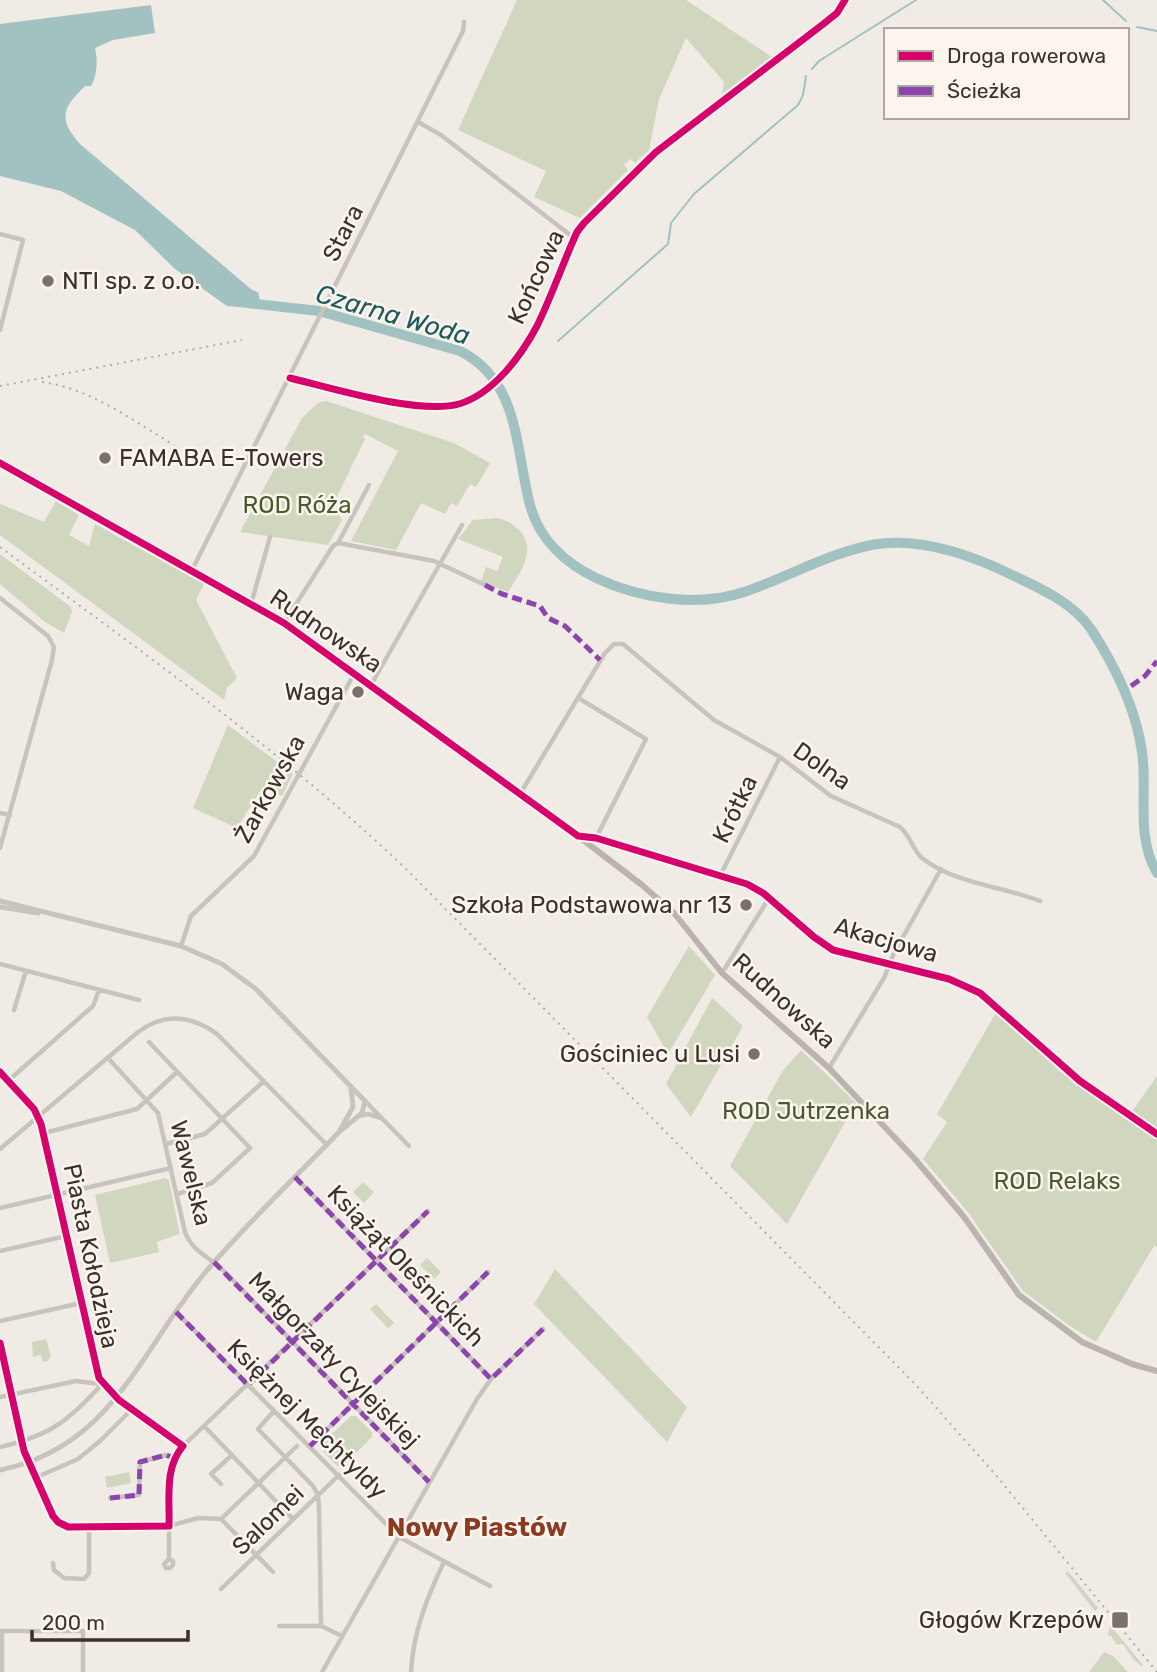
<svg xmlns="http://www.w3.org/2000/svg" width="1157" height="1672" font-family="Rubik,sans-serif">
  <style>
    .green { fill: #d1d6bf }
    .water { fill: #a1c2c1 }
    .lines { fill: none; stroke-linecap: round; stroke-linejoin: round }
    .stream { stroke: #a1c2c1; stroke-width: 2 }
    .river { stroke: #a1c2c1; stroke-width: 10 }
    .minor { stroke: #c9c3be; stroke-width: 4.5 }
    .tertiary { stroke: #c9c3be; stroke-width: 5 }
    .secondary { stroke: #bab3ae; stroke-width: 6 }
    .rail { stroke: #b1aca8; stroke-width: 2; stroke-dasharray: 2 5; stroke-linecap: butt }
    .quiet { stroke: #8e44ad; stroke-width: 5; stroke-dasharray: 10 5; stroke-linecap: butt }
    .cycleway-casing { stroke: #fbf5ee; stroke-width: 11 }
    .cycleway { stroke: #d6006c; stroke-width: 7 }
    .poi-dot { fill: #7a716c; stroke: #fbf5ee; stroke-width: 2.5 }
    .labels { text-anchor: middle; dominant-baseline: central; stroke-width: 5; stroke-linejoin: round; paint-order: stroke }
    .street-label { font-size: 24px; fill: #3b302b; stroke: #fbf5ee }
    .poi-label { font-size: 24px; fill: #3b302b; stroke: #fbf5ee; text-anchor: end }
    .park-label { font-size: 24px; fill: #4a5a2e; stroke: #fbf5ee }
    .water-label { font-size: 26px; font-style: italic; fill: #1f5a5e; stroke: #fbf5ee }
    .neighbourhood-label { font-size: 26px; font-weight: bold; fill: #8c3b22; stroke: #fbf5ee }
  </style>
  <rect width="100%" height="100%" fill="#f0ebe5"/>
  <!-- green -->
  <path class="green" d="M 517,0 L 686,0 L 772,57 L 722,94 L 724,82 L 686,38 L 659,99 L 649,150 L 635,163 L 630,159 L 624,165 L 628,170 L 580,218 L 534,197 L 546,171 L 458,130 Z
    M 326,401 L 454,443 L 490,463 L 476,487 L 470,484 L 457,506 L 451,503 L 445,514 L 421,503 L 396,550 L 351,541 L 398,451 L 365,434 L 363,437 L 365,439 L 333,505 L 342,520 L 328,545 L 240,532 L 302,418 L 318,403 Z
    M 56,501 L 79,515 L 69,535 L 89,546 L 95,524 L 204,584 L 196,600 L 237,678 L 227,688 L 224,700 L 0,535 L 0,504 L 44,522 Z
    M 498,518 C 507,520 515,525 521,532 C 537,552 519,574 508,592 L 481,581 L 486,567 L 497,571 L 503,557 L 458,539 L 473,520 Z
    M 0,554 L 71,607 L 72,612 L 64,633 L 45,622 L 0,584 Z
    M 228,725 L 293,774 L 282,796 L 262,788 L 237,828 L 193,808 Z
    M 689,946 L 715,975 L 668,1054 L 647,1017 Z
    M 712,998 L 743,1026 L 691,1117 L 666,1084 Z
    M 997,1011 L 1072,1079 L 1157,1139 L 1157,1247 L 1154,1246 L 1096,1342 L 1070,1326 L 1023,1291 L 967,1211 L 923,1159 L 947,1122 L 937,1114 Z
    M 801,1050 L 856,1103 L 787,1224 L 730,1166 L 782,1072 Z
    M 1157,1076 L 1157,1131 L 1131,1113 Z
    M 165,1178 L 169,1180 L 180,1236 L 179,1234 L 157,1242 L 159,1252 L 110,1263 L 95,1195 Z
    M 363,1182 L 374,1192 L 364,1203 L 353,1192 Z
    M 427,1258 L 441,1272 L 434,1279 L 420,1265 Z
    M 555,1269 L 687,1407 L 667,1442 L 534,1304 Z
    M 376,1304 L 394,1323 L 388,1328 L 370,1309 Z
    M 46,1339 L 51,1356 L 48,1361 L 43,1362 L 41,1355 L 33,1357 L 32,1342 Z
    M 351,1416 L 356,1416 L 372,1432 L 372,1437 L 343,1466 L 337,1466 L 323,1451 L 323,1442 Z
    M 129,1472 L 131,1483 L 107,1488 L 105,1477 Z
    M 1068,1571 L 1098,1608 L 1095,1611 L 1065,1573 Z
    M 1110,1625 L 1143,1665 L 1142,1667 L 1133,1659 L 1123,1644 L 1117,1645 L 1111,1636 L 1108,1636 Z
    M 1104,1652 L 1113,1656 L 1128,1672 L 1089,1672 Z"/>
  <!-- water -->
  <path class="water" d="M 151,5 L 155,33 L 113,40 L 95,48 C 98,60 97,76 91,86 L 85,86 C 62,108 58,119 80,144 L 252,290 L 258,292 L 262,309 L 227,306 L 175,269 L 135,230 L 61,191 L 0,176 L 0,24 Z"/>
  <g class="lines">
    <!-- stream -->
    <path class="stream" d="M 1103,0 L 1126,21
      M 1137,27 L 1157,31
      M 812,69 L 819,61 L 916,0
      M 558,341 L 668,244 L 671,223 L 694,194 L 798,105 L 803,95 L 806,76"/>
    <!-- river -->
    <path class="river" d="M 248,303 L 319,311 L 460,351 C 520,381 515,448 530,505 C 539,539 565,563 596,578 C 641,599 699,608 747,591 C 787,577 826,555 867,546 C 916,535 969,554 1012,575 C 1040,588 1073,603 1091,629 C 1115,666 1136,708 1142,752 C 1148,793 1135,835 1157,873"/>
    <!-- minor -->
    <path class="minor" d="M 418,122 L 441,135 L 574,238
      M 0,234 L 23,240 L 0,330
      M 290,378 C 331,388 419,415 459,404 C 493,394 521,356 537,326 C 552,295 563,263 577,232 L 584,223 L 656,152 L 822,25 L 837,13 L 845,0
      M 338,543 L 434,561 L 485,585
      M 192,570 L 463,31 L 464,22
      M 0,598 L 48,636 L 54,647 L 52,660 L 0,848
      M 251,604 L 270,537
      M 284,623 L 333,546 L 338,543 L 369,485
      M 371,685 L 462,525
      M 580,699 L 646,739 L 596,838
      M 520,794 L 605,653 L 614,644 L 623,644 L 714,720 L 780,757 L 831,796 L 900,827 C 910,835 912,849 922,858 C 955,884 1002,886 1040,901
      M 0,813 L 10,815
      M 579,836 L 596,838 L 747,884 L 763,893 L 814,937 L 833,950 L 949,979 C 997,997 1030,1039 1068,1071 C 1096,1095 1127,1114 1157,1134
      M 720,876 L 780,757
      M 181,946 L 191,916 L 254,856 L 354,674
      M 0,964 L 139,1000
      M 722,973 L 769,898
      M 14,1010 L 26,971
      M 149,1042 L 250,1148 L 212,1183 L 177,1194
      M 108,1058 L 158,1113 L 185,1232 C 192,1251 209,1257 223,1270 L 429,1482
      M 829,1068 L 884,978 L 894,953 L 941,869
      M 0,1072 L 34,1109 L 41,1124 L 99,1378 L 119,1400 L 183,1446 C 164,1468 170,1499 169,1526 L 68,1527 L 58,1522 L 53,1516 L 24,1451 L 0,1343
      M 9,1080 L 93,1006 L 99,990
      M 365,1101 L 409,1146
      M 359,1116 L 368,1114 L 381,1118
      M 44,1133 L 137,1109 L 177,1072
      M 166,1144 L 205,1134 L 264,1081
      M 0,1149 L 138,1032 C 164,1013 191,1015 217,1034 L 327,1145
      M 295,1177 L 491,1379
      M 0,1208 L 171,1168
      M 0,1251 L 66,1236
      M 176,1312 L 399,1537 L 490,1586
      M 0,1321 L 81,1303
      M 0,1397 L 76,1381 L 101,1384
      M 274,1411 L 258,1429 L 313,1486 L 318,1495 L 319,1507 L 321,1626 L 279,1626
      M 204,1426 L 293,1519
      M 183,1446 L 428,1211
      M 310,1446 L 488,1272
      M 0,1447 C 49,1436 69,1421 102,1384
      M 35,1478 L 78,1459 L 100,1441 L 132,1409
      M 221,1484 L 211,1474 L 231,1456
      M 110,1498 L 139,1495 L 140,1462 L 166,1455 L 174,1458
      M 221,1519 L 297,1446
      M 53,1563 L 54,1570 L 64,1578 L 84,1579 L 89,1573 L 89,1527
      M 166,1568 L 164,1564 L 169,1559 L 169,1526 L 198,1518 L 221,1519 L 273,1572
      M 166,1568 L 170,1568 L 173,1565 L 173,1561 L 169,1559
      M 221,1589 L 339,1475
      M 321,1626 L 342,1636
      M 0,1631 L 83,1631 L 83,1672
      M 2,1672 L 2,1631
      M 322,1672 L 477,1399 L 491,1379 L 543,1329
      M 411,1672 C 413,1633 427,1597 444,1562"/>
    <!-- tertiary -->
    <path class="tertiary" d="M 0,901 L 181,946 L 222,964 L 256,989 L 365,1101
      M 0,907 L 38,913
      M 340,1130 L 353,1107 L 351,1088
      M 0,1470 C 115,1447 141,1346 209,1268 C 250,1220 296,1177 339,1132 L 362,1113 L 365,1101"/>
    <!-- secondary -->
    <path class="secondary" d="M 0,463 L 284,623 L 578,836 L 642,885 L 674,913 L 722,973 L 829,1068 L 914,1158 L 964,1217 L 1019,1295 L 1082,1342 L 1132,1364 L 1157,1371"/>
    <!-- rail -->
    <path class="rail" d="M 42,382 C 90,388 133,421 174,445
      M 0,386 L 242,340
      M 0,547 C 138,649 278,748 403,866 L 915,1384 L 995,1474 L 1157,1672"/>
    <!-- quiet -->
    <path class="quiet" d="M 485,585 L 502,594 L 540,606 L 548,618 L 565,626 L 600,660
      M 1131,686 L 1145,676 L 1157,661
      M 295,1177 L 491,1379 L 543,1329
      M 214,1262 L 429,1482
      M 176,1312 L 248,1385 L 428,1211
      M 310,1446 L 488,1272
      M 110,1498 L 139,1495 L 140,1462 L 166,1455 L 174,1458"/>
    <defs>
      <path id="cycleway" d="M 290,378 C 331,388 419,415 459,404 C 493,394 521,356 537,326 C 552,295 563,263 577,232 L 584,223 L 656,152 L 822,25 L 837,13 L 845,0
        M 0,463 L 284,623 L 578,836 L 596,838 L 747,884 L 763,893 L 814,937 L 833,950 L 949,979 L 980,993 L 1080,1081 L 1157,1134
        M 0,1072 L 34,1109 L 41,1124 L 99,1378 L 119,1400 L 183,1446 C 164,1468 170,1499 169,1526 L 68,1527 L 58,1522 L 53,1516 L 24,1451 L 0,1343"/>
    </defs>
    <!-- cycleway casing -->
    <use href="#cycleway" class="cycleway-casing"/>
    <!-- cycleway -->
    <use href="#cycleway" class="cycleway"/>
  </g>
  <!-- markers -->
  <g class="poi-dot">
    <circle cx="48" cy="281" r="7"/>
    <circle cx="105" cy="458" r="7"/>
    <circle cx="358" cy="692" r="7"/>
    <circle cx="746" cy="905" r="7"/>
    <circle cx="754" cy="1054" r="7"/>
    <rect x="1111" y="1611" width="18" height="18" rx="3.5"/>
  </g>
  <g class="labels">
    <!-- street labels -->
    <g class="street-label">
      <text transform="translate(343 233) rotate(-63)">Stara</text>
      <text transform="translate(536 277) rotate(-65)">Końcowa</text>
      <text transform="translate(326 631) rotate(34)">Rudnowska</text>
      <text transform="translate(822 766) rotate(35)">Dolna</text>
      <text transform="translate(270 789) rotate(-61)">Żarkowska</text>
      <text transform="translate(735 809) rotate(-64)">Krótka</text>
      <text transform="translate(886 940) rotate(16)">Akacjowa</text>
      <text transform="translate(784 1001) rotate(42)">Rudnowska</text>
      <text transform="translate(191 1173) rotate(76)">Wawelska</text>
      <text transform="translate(91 1256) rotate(78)">Piasta Kołodzieja</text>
      <text transform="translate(406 1266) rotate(46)">Książąt Oleśnickich</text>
      <text transform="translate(334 1360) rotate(46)">Małgorzaty Cylejskiej</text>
      <text transform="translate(307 1419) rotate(45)">Księżnej Mechtyldy</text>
      <text transform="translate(268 1520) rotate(-44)">Salomei</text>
    </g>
    <!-- poi labels -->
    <g class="poi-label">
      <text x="62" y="281" text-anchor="start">NTI sp. z o.o.</text>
      <text x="119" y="458" text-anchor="start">FAMABA E-Towers</text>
      <text x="344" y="692">Waga</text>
      <text x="732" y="905">Szkoła Podstawowa nr 13</text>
      <text x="740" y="1054">Gościniec u Lusi</text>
      <text x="1104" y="1620">Głogów Krzepów</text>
    </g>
    <!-- park labels -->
    <g class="park-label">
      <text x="297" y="505">ROD Róża</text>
      <text x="806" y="1111">ROD Jutrzenka</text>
      <text x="1057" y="1181">ROD Relaks</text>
    </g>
    <!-- water labels -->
    <g class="water-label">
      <text transform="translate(393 315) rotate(16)">Czarna Woda</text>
    </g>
    <!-- neighbourhood labels -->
    <g class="neighbourhood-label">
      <text x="477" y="1527">Nowy Piastów</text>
    </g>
  </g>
  <!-- legend -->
  <rect x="884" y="28" width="245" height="91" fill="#fbf5ee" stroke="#aea6a0" stroke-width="2"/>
  <rect x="898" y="51" width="35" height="10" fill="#d6006c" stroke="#aea6a0" stroke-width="2"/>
  <text x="947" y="63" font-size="21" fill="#3b302b">Droga rowerowa</text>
  <rect x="898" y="86" width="35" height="10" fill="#8e44ad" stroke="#aea6a0" stroke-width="2"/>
  <text x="947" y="98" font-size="21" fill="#3b302b">Ścieżka</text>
  <!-- scale -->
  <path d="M32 1630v10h156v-10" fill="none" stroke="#3b302b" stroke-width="3.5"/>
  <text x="42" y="1630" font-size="21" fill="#3b302b" stroke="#fbf5ee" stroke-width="5" paint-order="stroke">200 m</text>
</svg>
